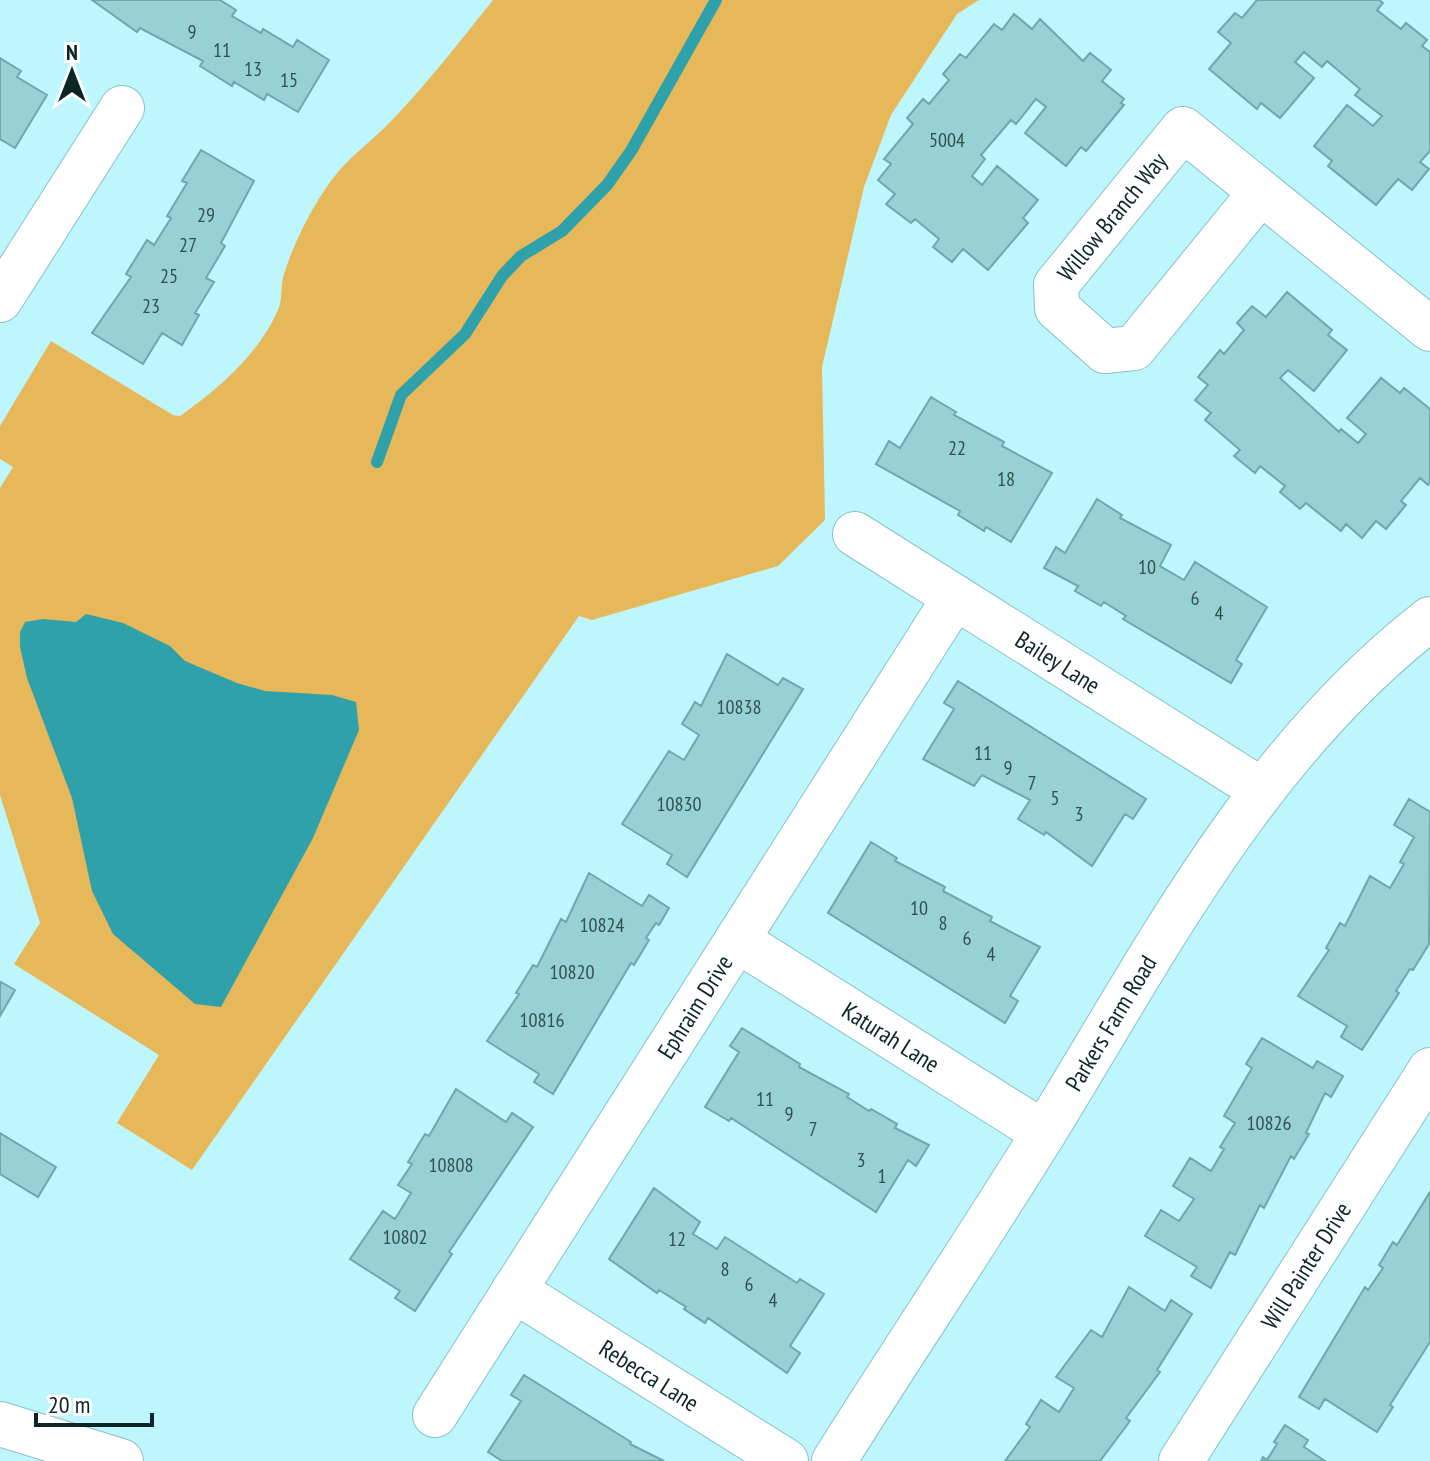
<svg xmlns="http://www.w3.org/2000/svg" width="1430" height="1461" font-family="'PT Sans Narrow',sans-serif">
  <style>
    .green { fill: #e7b859 }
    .water { fill: #2fa1ab }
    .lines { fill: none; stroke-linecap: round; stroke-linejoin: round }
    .stream { stroke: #2fa1ab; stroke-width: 12 }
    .building { fill: #97d0d5; stroke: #6fa7ac; stroke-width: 2 }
    .street-casing { stroke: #89c1c7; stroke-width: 46 }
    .street { stroke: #fff; stroke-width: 44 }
    .labels { text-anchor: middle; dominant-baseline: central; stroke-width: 7; stroke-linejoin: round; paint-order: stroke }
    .number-label { font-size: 20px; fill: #305052 }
    .street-label { font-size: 24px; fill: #0d2527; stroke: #fff }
  </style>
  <rect width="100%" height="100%" fill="#bdf7fd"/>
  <!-- green -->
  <path class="green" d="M 493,0 L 979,0 L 957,14 L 891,115 L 864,187 L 822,367 L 825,520 L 778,566 L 592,620 L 579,616 L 192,1170 L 117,1123 L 159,1055 L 14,964 L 40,923 L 0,795 L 0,488 L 13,467 L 0,459 L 0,426 L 51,341 L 173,415 L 180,416 C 219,388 258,355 278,310 C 283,299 280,285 284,274 C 294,242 311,209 330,182 C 349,156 374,140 395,117 C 430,80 461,40 493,0 Z"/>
  <!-- water -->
  <path class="water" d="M 86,614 L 123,623 L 170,646 L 185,661 L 237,683 L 265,691 L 332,695 L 356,702 L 359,730 L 313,838 L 221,1007 L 195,1004 L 113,934 L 92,891 L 72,798 L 27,678 L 20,647 L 20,632 L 25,622 L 43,619 L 76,622 Z"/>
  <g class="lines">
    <!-- stream -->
    <path class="stream" d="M 377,462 L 401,395 L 465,334 L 502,276 L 521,256 L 562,231 L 607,185 L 631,151 L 716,0"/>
  </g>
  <!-- building -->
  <path class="building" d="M 92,0 L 220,0 L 236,10 L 232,16 L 261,33 L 263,29 L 293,47 L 297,40 L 329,60 L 298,112 L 267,94 L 264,100 L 234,82 L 232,86 L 200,66 L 203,61 L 140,28 L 137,32 Z
    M 1257,0 L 1379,0 L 1383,3 L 1377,10 L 1401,29 L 1406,23 L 1427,40 L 1422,46 L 1430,52 L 1430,151 L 1420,162 L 1429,169 L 1412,190 L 1398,179 L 1376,205 L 1328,166 L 1332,161 L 1314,146 L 1347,105 L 1373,126 L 1382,116 L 1355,95 L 1360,89 L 1327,61 L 1322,67 L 1304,52 L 1295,62 L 1314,78 L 1280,118 L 1261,103 L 1257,109 L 1209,69 L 1231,43 L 1218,32 L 1235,13 L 1242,18 Z
    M 1014,14 L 1032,29 L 1040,19 L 1083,61 L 1090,53 L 1111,70 L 1102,81 L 1124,99 L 1121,103 L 1124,105 L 1086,151 L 1081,147 L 1066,166 L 1025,133 L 1046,107 L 1036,99 L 1016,124 L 1011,120 L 981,155 L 985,159 L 972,176 L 982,185 L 997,166 L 1038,200 L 1023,218 L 1028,223 L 988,270 L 963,249 L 952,262 L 933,247 L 939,239 L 915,219 L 911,223 L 886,204 L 895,194 L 878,180 L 891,164 L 884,159 L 913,124 L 907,118 L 923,99 L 929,104 L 949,80 L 943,74 L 960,54 L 966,58 L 994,24 L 1002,30 Z
    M 0,58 L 21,71 L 17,77 L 47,95 L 15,148 L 0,139 Z
    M 201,150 L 254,181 L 221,243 L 225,246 L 206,278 L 214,282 L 195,313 L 199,315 L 182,345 L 162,333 L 143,364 L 92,333 L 131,277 L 126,274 L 147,240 L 154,245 L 171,218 L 167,216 L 187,183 L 182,181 Z
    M 1287,292 L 1332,330 L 1328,335 L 1347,350 L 1314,391 L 1288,370 L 1280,378 L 1339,432 L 1341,429 L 1358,443 L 1366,434 L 1347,418 L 1381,378 L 1400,393 L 1404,388 L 1430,409 L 1430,482 L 1428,485 L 1420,478 L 1401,501 L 1406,505 L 1386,529 L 1376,521 L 1362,538 L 1346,524 L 1341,531 L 1306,503 L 1300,509 L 1280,492 L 1285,486 L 1260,466 L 1255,473 L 1234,456 L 1240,450 L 1205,420 L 1211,413 L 1195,400 L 1208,385 L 1198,377 L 1220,350 L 1224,354 L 1244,330 L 1237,323 L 1252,306 L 1266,317 Z
    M 931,397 L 956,412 L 954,415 L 1004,442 L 1002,446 L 1052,473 L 1011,542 L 986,527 L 984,531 L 958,515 L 960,511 L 876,464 L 889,441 L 900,448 Z
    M 1097,499 L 1122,515 L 1120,518 L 1171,545 L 1160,566 L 1184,580 L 1195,562 L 1267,607 L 1236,660 L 1242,664 L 1231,683 L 1123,619 L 1126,616 L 1104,602 L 1101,606 L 1075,591 L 1078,586 L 1044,568 L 1056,547 L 1065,553 Z
    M 727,654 L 778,685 L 783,678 L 803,689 L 687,877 L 667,864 L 672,855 L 622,824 L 669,751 L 684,760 L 699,735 L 682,724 L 695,702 L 701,706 Z
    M 958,681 L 1146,799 L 1133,819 L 1125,814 L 1092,866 L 1046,832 L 1044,835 L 1018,819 L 1030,800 L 982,775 L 974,786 L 923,759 L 954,709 L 944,703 Z
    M 1409,799 L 1430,812 L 1429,944 L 1413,970 L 1410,969 L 1396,991 L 1399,993 L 1362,1050 L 1341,1037 L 1347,1026 L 1298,996 L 1329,950 L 1326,948 L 1340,923 L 1345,926 L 1370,876 L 1390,888 L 1404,864 L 1400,862 L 1414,837 L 1394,825 Z
    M 871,842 L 897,858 L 895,861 L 945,887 L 943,891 L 992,917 L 990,921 L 1040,947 L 1010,996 L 1018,1001 L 1005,1023 L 828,913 Z
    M 589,873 L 642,906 L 649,895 L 669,908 L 659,925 L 656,923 L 646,938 L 649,940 L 634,965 L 631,963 L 553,1094 L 534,1082 L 539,1074 L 487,1041 L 519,994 L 516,993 L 533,965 L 537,967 L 561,919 L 566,922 Z
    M 1,982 L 15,990 L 0,1016 L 0,984 Z
    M 742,1028 L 800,1064 L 799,1067 L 849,1094 L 847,1097 L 869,1111 L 871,1109 L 897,1124 L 895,1128 L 929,1145 L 916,1166 L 908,1160 L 876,1212 L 731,1118 L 729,1121 L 705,1107 L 739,1052 L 730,1046 Z
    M 1262,1038 L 1313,1068 L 1317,1061 L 1343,1076 L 1331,1097 L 1325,1093 L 1306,1133 L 1309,1134 L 1294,1159 L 1291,1156 L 1264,1208 L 1260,1205 L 1235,1255 L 1230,1252 L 1211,1288 L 1191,1276 L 1197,1267 L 1145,1236 L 1161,1210 L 1179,1221 L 1194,1199 L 1173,1186 L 1190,1158 L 1211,1171 L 1224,1149 L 1220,1147 L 1235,1123 L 1224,1116 L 1252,1068 L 1246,1064 Z
    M 456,1089 L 506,1122 L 512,1113 L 533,1127 L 449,1252 L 452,1254 L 415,1311 L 395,1298 L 400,1291 L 350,1259 L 383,1211 L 395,1219 L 411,1193 L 398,1185 L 412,1164 L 408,1162 L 425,1134 L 429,1136 Z
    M 0,1133 L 56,1167 L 38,1197 L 0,1174 Z
    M 654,1188 L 700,1222 L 693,1234 L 717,1249 L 725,1237 L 797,1283 L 800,1279 L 824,1294 L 790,1346 L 800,1353 L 787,1373 L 708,1318 L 705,1323 L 684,1309 L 686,1307 L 659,1290 L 657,1293 L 609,1259 Z
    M 1430,1192 L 1430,1342 L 1390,1405 L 1393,1407 L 1377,1432 L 1325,1399 L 1319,1409 L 1299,1397 L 1365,1287 L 1368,1290 L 1383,1268 L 1379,1265 L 1393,1242 L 1397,1245 Z
    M 1129,1287 L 1165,1311 L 1171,1300 L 1192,1314 L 1157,1370 L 1160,1372 L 1126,1418 L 1130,1421 L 1100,1461 L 1005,1461 L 1030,1427 L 1026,1424 L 1041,1400 L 1059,1412 L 1074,1388 L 1056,1377 L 1091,1330 L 1102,1337 Z
    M 524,1375 L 631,1442 L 630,1444 L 664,1461 L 502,1461 L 488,1452 L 521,1401 L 511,1395 Z
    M 1285,1425 L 1308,1440 L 1304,1447 L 1325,1461 L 1261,1461 L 1263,1457 L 1267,1460 L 1277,1444 L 1274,1442 Z"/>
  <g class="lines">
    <defs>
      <g id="street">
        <path id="s1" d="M 1261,192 L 1134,348 L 1105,351 L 1057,308 L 1056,285 L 1183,129 L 1430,329"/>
        <path d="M 0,300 L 122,108"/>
        <path id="s2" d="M 855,534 L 1260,789"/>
        <path id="s3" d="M 737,940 L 1044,1133"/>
        <path id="s4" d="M 514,1290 L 786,1461"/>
        <path id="s5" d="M 435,1415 L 955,597"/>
        <path d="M 0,1424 L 121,1461"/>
        <path id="s6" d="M 834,1461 C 906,1346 982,1234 1053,1118 C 1163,938 1260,751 1430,619"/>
        <path id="s7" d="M 1181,1461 L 1430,1070"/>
      </g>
    </defs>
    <!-- street casing -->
    <use href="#street" class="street-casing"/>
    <!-- street -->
    <use href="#street" class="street"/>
  </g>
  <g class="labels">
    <!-- number labels -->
    <g class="number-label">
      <text x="192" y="32">9</text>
      <text x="222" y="50">11</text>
      <text x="253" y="69">13</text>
      <text x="289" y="80">15</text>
      <text x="947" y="140">5004</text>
      <text x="206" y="215">29</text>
      <text x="188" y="245">27</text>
      <text x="169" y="276">25</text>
      <text x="151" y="306">23</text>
      <text x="957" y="448">22</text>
      <text x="1006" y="479">18</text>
      <text x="1147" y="567">10</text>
      <text x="1195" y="598">6</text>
      <text x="1219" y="613">4</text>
      <text x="739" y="707">10838</text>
      <text x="983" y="753">11</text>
      <text x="1008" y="768">9</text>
      <text x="1032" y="783">7</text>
      <text x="1055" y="798">5</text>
      <text x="679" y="804">10830</text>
      <text x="1079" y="814">3</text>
      <text x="919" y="908">10</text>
      <text x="943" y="923">8</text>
      <text x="602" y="925">10824</text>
      <text x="967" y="938">6</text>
      <text x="991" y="954">4</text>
      <text x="572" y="972">10820</text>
      <text x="542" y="1020">10816</text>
      <text x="765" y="1099">11</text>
      <text x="789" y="1114">9</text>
      <text x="1269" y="1123">10826</text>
      <text x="813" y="1129">7</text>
      <text x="861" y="1160">3</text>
      <text x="451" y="1165">10808</text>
      <text x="882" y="1176">1</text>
      <text x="405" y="1237">10802</text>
      <text x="677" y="1239">12</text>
      <text x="725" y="1269">8</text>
      <text x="749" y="1284">6</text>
      <text x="773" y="1300">4</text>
    </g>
    <!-- street labels -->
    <g class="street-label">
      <text stroke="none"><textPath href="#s1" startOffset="406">Willow Branch Way</textPath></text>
      <text stroke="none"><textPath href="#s2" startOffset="240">Bailey Lane</textPath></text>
      <text stroke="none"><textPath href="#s5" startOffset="484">Ephraim Drive</textPath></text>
      <text stroke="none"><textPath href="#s6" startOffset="518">Parkers Farm Road</textPath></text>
      <text stroke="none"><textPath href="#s3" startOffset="182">Katurah Lane</textPath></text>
      <text stroke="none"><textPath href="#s7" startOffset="232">Will Painter Drive</textPath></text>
      <text stroke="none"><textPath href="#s4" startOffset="160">Rebecca Lane</textPath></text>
    </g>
  </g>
  <!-- north arrow -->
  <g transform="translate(72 72)" stroke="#ffffff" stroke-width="6" paint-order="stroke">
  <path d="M0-6L14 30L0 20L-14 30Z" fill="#0d2527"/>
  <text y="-12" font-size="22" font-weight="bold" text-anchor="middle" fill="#0d2527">N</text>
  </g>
  <!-- scale -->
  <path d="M36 1413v12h116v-12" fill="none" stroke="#0d2527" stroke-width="4"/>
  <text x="48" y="1413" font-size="24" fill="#0d2527" stroke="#ffffff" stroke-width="6" paint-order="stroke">20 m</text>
</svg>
